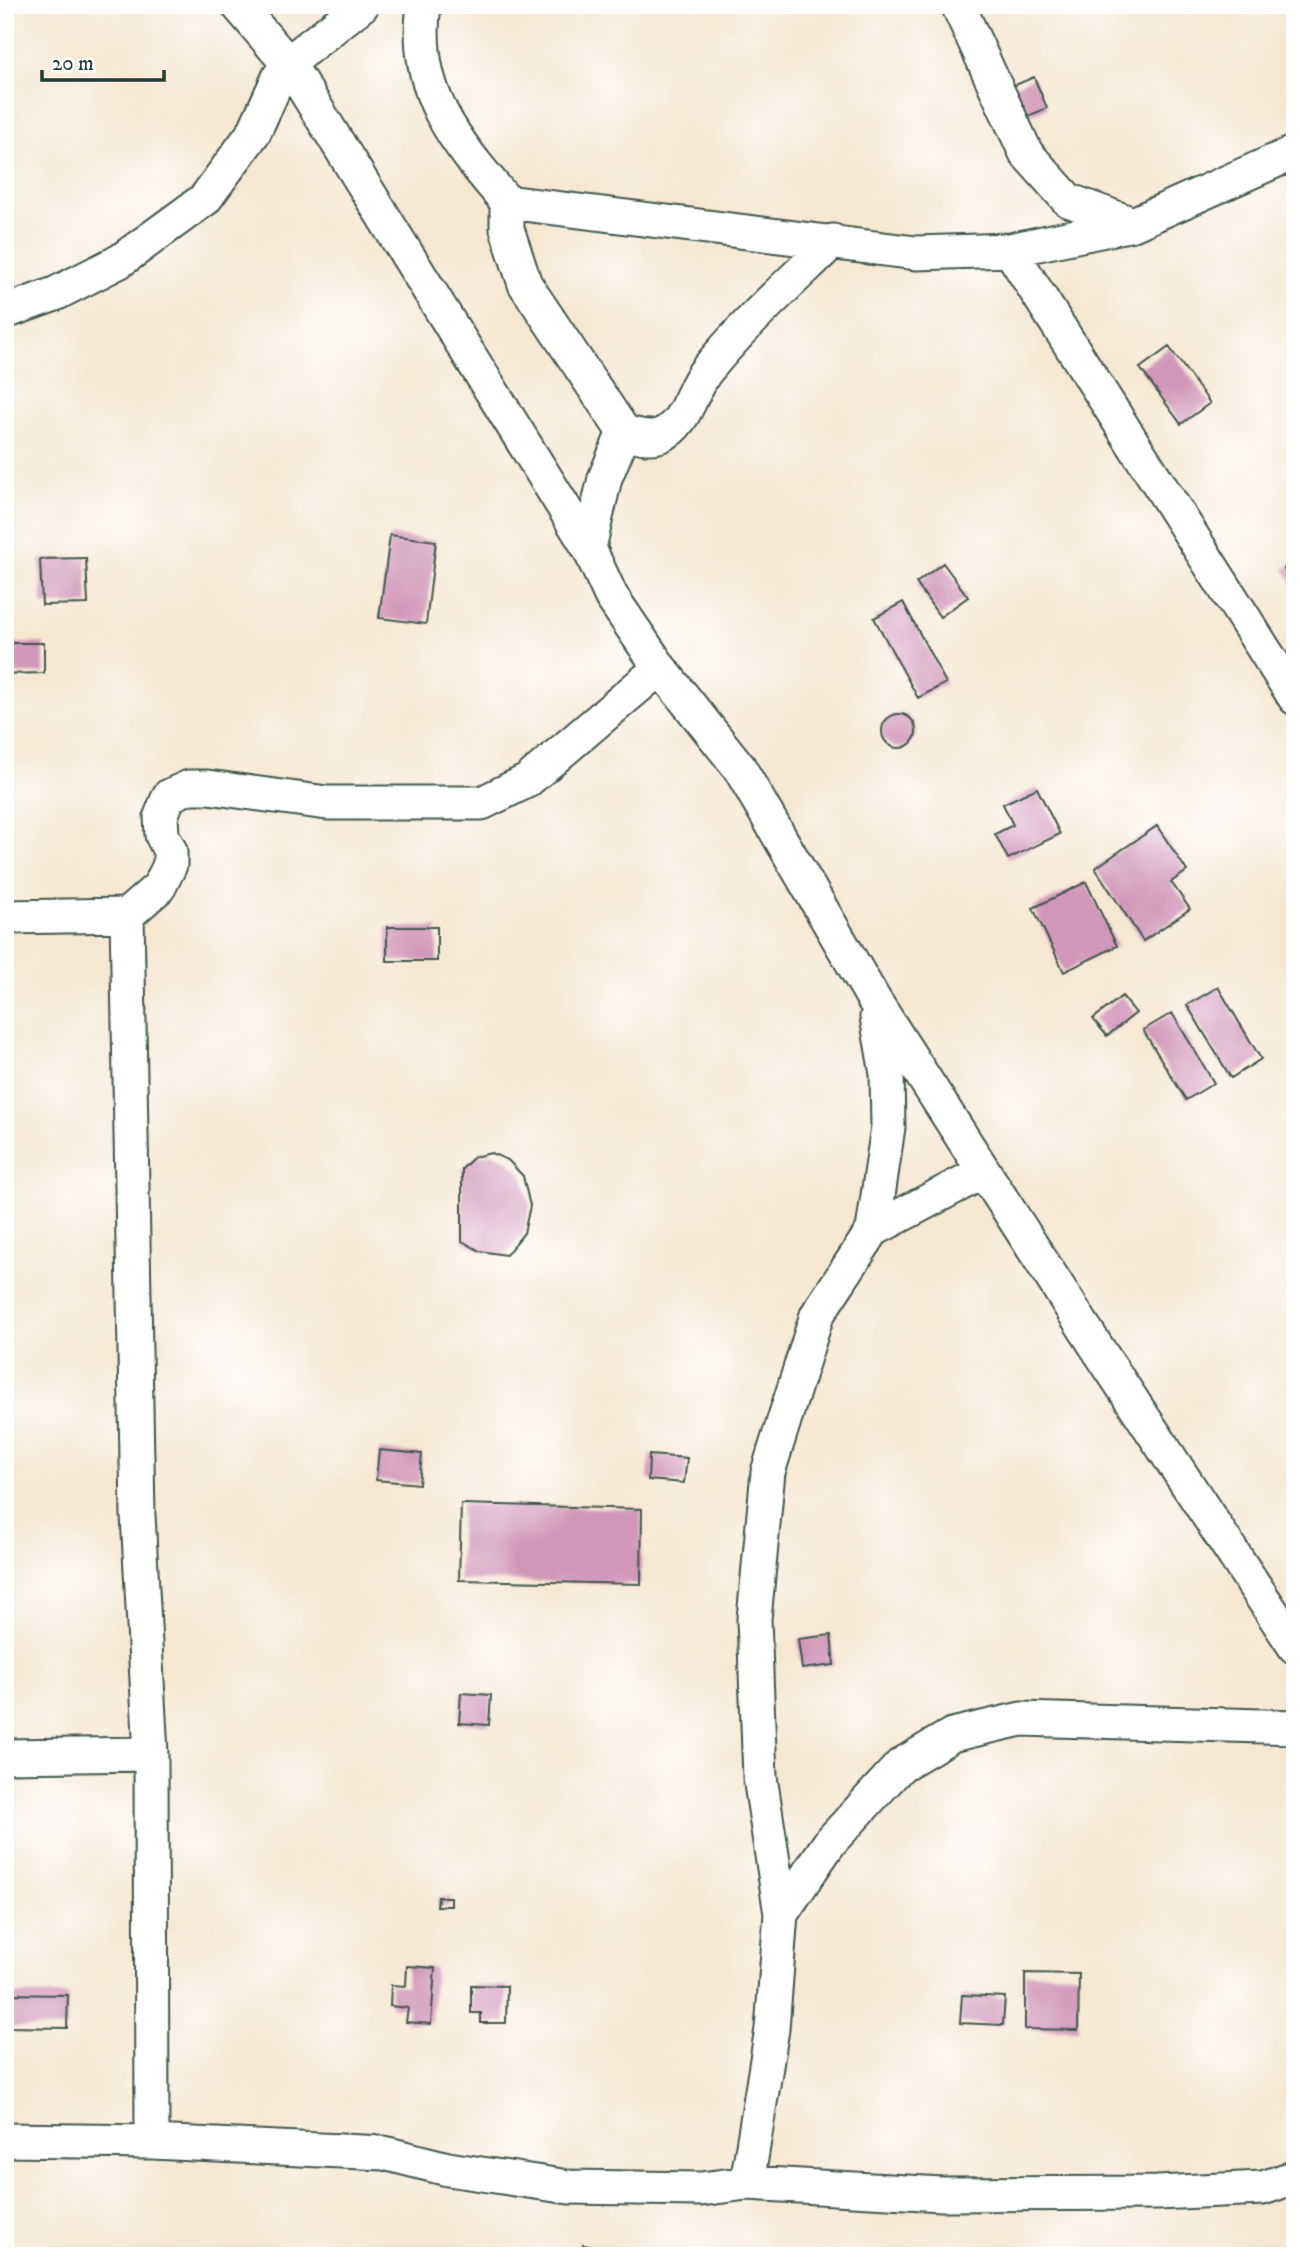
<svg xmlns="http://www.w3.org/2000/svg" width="1300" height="2261" font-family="'IM FELL DW Pica',serif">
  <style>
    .building { fill: #d197ba }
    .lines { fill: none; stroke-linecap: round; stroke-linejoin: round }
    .street-casing { stroke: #3f564c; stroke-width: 37 }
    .street { stroke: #fff; stroke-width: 33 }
  </style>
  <rect width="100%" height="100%" fill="#fff"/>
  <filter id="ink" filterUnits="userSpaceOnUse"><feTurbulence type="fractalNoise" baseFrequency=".0143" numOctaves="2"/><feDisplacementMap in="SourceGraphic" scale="14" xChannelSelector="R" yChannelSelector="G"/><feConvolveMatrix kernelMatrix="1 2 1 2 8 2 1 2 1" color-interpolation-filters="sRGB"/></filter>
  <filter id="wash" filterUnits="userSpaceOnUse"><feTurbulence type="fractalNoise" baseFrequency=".00686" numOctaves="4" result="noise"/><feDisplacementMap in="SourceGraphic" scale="28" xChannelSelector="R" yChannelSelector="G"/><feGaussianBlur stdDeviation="1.57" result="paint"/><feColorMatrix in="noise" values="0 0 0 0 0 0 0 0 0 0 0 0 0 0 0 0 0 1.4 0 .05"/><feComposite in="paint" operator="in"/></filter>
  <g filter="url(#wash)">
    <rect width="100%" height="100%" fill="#f6e7d2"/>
    <g id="blocks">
      <!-- building -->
      <path class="building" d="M 1034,77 L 1047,108 L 1019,120 L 1006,89 Z
        M 1169,347 L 1210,403 L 1181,424 L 1140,368 Z
        M 390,535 L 436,541 L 426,624 L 379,618 Z
        M 86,558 L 88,604 L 42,605 L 40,559 Z
        M 1295,562 L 1295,588 L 1284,569 Z
        M 943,563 L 968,597 L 940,617 L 916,583 Z
        M 903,602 L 946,683 L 918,698 L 874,618 Z
        M 5,643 L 44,643 L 44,673 L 5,674 Z
        M882 731a17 17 0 1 1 34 0a17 17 0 1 1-34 0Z
        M 1037,788 L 1060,834 L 1008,859 L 995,834 L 1013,825 L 1003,804 Z
        M 1157,826 L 1187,871 L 1171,882 L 1190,909 L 1143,941 L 1095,868 Z
        M 1086,882 L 1117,946 L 1064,972 L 1033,908 Z
        M 387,927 L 437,927 L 437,961 L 387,961 Z
        M 1218,987 L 1261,1059 L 1231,1078 L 1187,1005 Z
        M 1122,996 L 1136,1013 L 1107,1036 L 1093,1019 Z
        M 1172,1013 L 1214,1083 L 1186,1100 L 1143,1030 Z
        M 491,1153 L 508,1160 L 523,1176 L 530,1206 L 524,1233 L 506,1255 L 480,1251 L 462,1241 L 462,1169 L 474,1157 Z
        M 379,1450 L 422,1454 L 419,1484 L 376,1480 Z
        M 649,1455 L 687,1458 L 684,1483 L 648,1480 Z
        M 461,1504 L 642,1509 L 641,1584 L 459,1580 Z
        M 831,1635 L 834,1665 L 802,1669 L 798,1639 Z
        M 461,1693 L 491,1695 L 489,1725 L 459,1723 Z
        M 438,1897 L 451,1897 L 451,1906 L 437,1906 Z
        M 407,1966 L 435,1968 L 431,2024 L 406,2022 L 408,2008 L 390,2006 L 391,1985 L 406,1986 Z
        M 1025,1973 L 1079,1974 L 1078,2030 L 1025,2029 Z
        M 471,1985 L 507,1986 L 506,2023 L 481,2023 L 481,2013 L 471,2013 Z
        M 5,1994 L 68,1995 L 67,2028 L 5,2027 Z
        M 962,1995 L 1005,1997 L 1003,2025 L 960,2023 Z
        M 583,2245 L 618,2251 L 617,2256 L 582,2256 Z"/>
    </g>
  </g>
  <g filter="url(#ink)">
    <use href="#blocks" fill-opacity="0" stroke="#3f564c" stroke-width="2"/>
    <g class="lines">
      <defs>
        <path id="street" d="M 238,5 L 290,66 L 589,548 L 611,596 L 660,668 L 739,767 L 874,1000 L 1094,1343 L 1295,1647
          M 424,5 C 412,91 455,141 507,202 L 916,253 L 1010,250 L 1133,224 L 1295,152
          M 958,5 L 1026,153 L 1068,200 L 1133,224
          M 507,202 L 507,229 L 525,284 L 624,432 L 605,478 L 589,548
          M 1010,250 L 1295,698
          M 5,312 L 55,294 L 120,261 L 205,199 L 254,132 L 279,77 L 302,52 L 362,5
          M 624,432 C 636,435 649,440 661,435 C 686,425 691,390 706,371 C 744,324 790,283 833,241
          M 127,915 L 138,1515 L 151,1754 L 152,2142
          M 5,917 L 127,915 L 159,887 L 170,865 L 170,851 L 162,835 L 161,816 L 169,796 L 189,787 L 208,787 L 327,803 L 482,803 L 527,781 L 660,668
          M 873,1230 L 888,1127 L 887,1074 L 877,1017
          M 5,1756 L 151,1754
          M 781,1914 L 830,1842 L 901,1765 L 952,1735 L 1021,1719 L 1295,1727
          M 5,2140 L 152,2142 L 384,2153 L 448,2169 L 569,2187 L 701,2189 L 747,2183 L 942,2194 L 1157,2193 L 1263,2188 L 1295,2177
          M 747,2183 L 772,2029 L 781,1914 L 760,1777 L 754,1619 L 768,1472 L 817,1315 L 873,1230 L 983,1172"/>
      </defs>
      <!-- street casing -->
      <use href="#street" class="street-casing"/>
      <!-- street -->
      <use href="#street" class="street"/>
    </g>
  </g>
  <!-- margin -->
  <rect width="1300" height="2261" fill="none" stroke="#fff" stroke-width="28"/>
  <!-- scale -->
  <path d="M42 70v10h122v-10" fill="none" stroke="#1f3d34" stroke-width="3.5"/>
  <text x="52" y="70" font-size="21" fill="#1f3d34" stroke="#ffffff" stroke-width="5" paint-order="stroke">20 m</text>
</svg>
